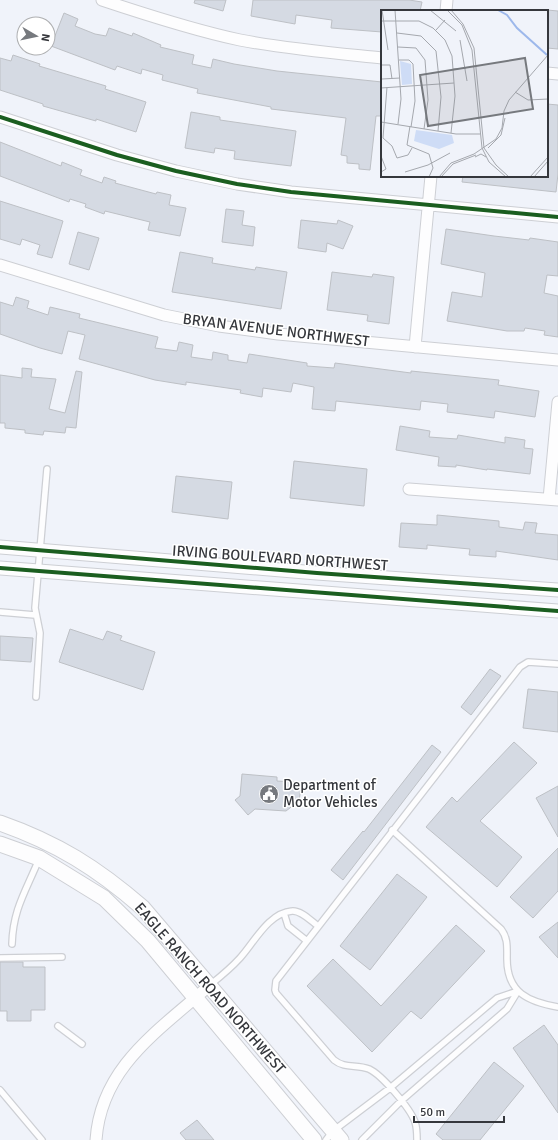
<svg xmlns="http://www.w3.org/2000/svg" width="558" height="1140" font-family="Signika,sans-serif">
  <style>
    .building { fill: #d5dae3; stroke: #bdc0c5 }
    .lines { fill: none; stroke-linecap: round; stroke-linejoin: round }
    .service-casing { stroke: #cdcfd4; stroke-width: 8 }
    .minor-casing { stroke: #cdcfd4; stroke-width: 13 }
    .tertiary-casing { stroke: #cdcfd4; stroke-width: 15 }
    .secondary-casing { stroke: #cdcfd4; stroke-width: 17 }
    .service { stroke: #fdfdfe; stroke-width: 5.5 }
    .minor { stroke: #fdfdfe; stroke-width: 11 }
    .tertiary { stroke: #fdfdfe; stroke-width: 13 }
    .secondary { stroke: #fdfdfe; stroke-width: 15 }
    .cycleway-casing { stroke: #fff; stroke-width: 6 }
    .cycleway { stroke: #1b5e20; stroke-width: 4 }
    .labels { text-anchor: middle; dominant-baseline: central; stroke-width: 3; stroke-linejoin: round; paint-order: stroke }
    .street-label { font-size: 15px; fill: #35373c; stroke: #fff }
    .poi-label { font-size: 15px; fill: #35373c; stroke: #fff; text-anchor: start }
    .inset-river { fill: none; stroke: #9db8eb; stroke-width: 2 }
    .inset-road { fill: none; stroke: #a5a8ae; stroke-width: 1 }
    .view { fill: #76797e; fill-opacity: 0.15; stroke: #76797e; stroke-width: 2 }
    .inset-edge { fill: none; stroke: #35373c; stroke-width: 2 }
  </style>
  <rect width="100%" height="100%" fill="#f0f3fa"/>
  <!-- building -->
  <path class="building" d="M 195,0 L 226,0 L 223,11 L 194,3 Z
    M 253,0 L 409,0 L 422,2 L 420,11 L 382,11 L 382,32 L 331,28 L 332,20 L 296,15 L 295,24 L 251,16 Z
    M 547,10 L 558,11 L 558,49 L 547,48 Z
    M 64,13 L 78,19 L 75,26 L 95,34 L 106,36 L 109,28 L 132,36 L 133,33 L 161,45 L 160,47 L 194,55 L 192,64 L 211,68 L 213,59 L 234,64 L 277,71 L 382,82 L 382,116 L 376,116 L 370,170 L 359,169 L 359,164 L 347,163 L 347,156 L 341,155 L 346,118 L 271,109 L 271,107 L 197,93 L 198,89 L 162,80 L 163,75 L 142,69 L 141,74 L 117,66 L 115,70 L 51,46 Z
    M 13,55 L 40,64 L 39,66 L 106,86 L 105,89 L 146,102 L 136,132 L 96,119 L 96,121 L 43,106 L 43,104 L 0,90 L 0,58 L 11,61 Z
    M 547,104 L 558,105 L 558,174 L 556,192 L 462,182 L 463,176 L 547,176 Z
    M 191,112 L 220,117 L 220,120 L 296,131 L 291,166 L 234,159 L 235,151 L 215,148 L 214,153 L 185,148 Z
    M 0,142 L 61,166 L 62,162 L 82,170 L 80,175 L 102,183 L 104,177 L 116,181 L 115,183 L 156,194 L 157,192 L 171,195 L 169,205 L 186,208 L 180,236 L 148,230 L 150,222 L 105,211 L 104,214 L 85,207 L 86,204 L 70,199 L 69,202 L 0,176 Z
    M 0,201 L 63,221 L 52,258 L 37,254 L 40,245 L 22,239 L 20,245 L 0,239 Z
    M 226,209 L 244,211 L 242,225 L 255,227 L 253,246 L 222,242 Z
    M 301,220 L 337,224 L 338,220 L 353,226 L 343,249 L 327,243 L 326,252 L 298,248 Z
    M 446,229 L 494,236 L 529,240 L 530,238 L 558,242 L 558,276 L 547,275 L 544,293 L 558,296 L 558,337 L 544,335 L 545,331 L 525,328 L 524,331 L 507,331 L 447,321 L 452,292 L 482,297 L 485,273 L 441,264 Z
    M 78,232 L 99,238 L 89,270 L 69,264 Z
    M 180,252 L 213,258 L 212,263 L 255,270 L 256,267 L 287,272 L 281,309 L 172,292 Z
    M 332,272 L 372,277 L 373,274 L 394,277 L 389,324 L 367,321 L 368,315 L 327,310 Z
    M 16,297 L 29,301 L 27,308 L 48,315 L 50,307 L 80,314 L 79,318 L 158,337 L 155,348 L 177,351 L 179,342 L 193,345 L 191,357 L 212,360 L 213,352 L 228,355 L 228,360 L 247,363 L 249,354 L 307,363 L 307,366 L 334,368 L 335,363 L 411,373 L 411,371 L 499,380 L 498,385 L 539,391 L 535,417 L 495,411 L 494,418 L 447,412 L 448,404 L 421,401 L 420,410 L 336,401 L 335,411 L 312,409 L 314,387 L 293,383 L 291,392 L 263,388 L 262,397 L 240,393 L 241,390 L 186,382 L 186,385 L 155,380 L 79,359 L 85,335 L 68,331 L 62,354 L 40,348 L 0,334 L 0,302 L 13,306 Z
    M 22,368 L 32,369 L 31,377 L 56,379 L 49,409 L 65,413 L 76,371 L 82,372 L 76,428 L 66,427 L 65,433 L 44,431 L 43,435 L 25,433 L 25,430 L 5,428 L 5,423 L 0,423 L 0,375 L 22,378 Z
    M 400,426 L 430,431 L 429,437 L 457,439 L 458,435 L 505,443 L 505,437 L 525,440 L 524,448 L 533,449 L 530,474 L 487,469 L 487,470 L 456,465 L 456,467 L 438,466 L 439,457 L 396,450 Z
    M 294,461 L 367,469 L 364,506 L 290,498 Z
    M 176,476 L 232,482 L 228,519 L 172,512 Z
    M 437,515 L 499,521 L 499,527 L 523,530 L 525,522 L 537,523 L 535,533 L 558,535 L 558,560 L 496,551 L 496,557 L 469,555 L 470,549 L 427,545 L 427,549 L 399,547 L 401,523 L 437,525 Z
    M 70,629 L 103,640 L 107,631 L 122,636 L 120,640 L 155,652 L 143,690 L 59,662 Z
    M 0,636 L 33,638 L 31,662 L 0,660 Z
    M 490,669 L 501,676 L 471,715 L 461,707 Z
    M 528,689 L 558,692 L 558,732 L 523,728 Z
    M 514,742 L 537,763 L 480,821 L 522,857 L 497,887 L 426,827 L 452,797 L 457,802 Z
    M 432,745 L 441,752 L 343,880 L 331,870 L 363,831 L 364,832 Z
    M 242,774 L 277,777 L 277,781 L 295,782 L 295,788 L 301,788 L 299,801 L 286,811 L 255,809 L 248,815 L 235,800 L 240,796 Z
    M 558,786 L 558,837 L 536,798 Z
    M 558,848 L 558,891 L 533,918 L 510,897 Z
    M 397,874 L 427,897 L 370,970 L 340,946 Z
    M 558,922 L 558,958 L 539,937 Z
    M 456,925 L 485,951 L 421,1019 L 411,1011 L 372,1052 L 307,986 L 333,959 L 381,1006 Z
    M 0,962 L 23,962 L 23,967 L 45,967 L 45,1010 L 31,1010 L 31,1021 L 7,1021 L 7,1011 L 0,1011 Z
    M 544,1025 L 558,1045 L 558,1113 L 513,1048 Z
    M 494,1062 L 524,1086 L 480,1140 L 443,1140 L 436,1134 Z
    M 197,1120 L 214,1140 L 186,1140 L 180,1133 Z"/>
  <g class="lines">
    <defs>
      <path id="service" d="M 0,612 L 35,615
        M 36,697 L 40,633 L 35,608 L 47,469
        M 392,830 L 501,929 C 508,938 507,947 507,959 C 507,993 529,1002 558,1007
        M 284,913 L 288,926 L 307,941
        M 12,944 C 13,909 26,891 39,859
        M 0,958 L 62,957
        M 210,985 C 220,977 231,968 240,958 C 254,943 268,913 292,911 C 301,910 311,921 318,926
        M 58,1026 L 82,1044
        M 0,1090 L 42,1140
        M 326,1140 L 333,1131 L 390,1088 L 497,998 L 518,991 L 507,1009 L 401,1101 L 362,1140
        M 417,1140 C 417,1134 417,1128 415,1122 C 410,1108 382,1075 369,1069 C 356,1064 345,1069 334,1060 L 276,993 L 275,990 L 276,981 L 520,667 L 528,662 L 558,664"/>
      <path id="minor" d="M 102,0 C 147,15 193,30 240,40 C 287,49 334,53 382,58
        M 446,11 L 447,0
        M 547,73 L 558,74
        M 0,117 L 117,155 L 176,171 L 237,184 L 291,192 L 558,217
        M 0,265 L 164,315 L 219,326 L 278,334 L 558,360
        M 415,347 L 431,176
        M 409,489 L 558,500
        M 549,499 L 558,402
        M 96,1140 C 101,1066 160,1030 210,985"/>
      <path id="tertiary" d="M 0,547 L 317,573 L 558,590
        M 0,568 L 558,611"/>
      <path id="secondary" d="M 0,823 C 57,843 97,868 143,908 L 341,1140
        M 0,844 L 39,858 L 104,898 L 148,941 L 314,1140"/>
    </defs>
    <!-- service casing -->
    <use href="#service" class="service-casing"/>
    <!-- minor casing -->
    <use href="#minor" class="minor-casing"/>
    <!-- tertiary casing -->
    <use href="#tertiary" class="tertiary-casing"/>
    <!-- secondary casing -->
    <use href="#secondary" class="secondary-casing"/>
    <!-- service -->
    <use href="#service" class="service"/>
    <!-- minor -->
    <use href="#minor" class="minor"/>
    <!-- tertiary -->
    <use href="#tertiary" class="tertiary"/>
    <!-- secondary -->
    <use href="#secondary" class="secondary"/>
    <defs>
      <path id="cycleway" d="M 0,117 L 117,155 L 176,171 L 237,184 L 291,192 L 558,217
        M 0,547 L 317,573 L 558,590
        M 0,568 L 558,611"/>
    </defs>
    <!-- cycleway casing -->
    <use href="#cycleway" class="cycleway-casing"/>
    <!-- cycleway -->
    <use href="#cycleway" class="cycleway"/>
  </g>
  <!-- icons -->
  <defs>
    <symbol id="civic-disc" viewBox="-11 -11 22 22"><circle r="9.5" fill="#76797e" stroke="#fff"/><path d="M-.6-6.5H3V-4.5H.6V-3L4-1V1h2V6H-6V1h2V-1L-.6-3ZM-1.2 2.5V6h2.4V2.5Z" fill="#fff"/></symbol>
  </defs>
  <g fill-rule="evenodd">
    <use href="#civic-disc" x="258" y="783" width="22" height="22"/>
  </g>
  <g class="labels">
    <!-- street labels -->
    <g class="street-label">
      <text transform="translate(276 330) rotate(7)">BRYAN AVENUE NORTHWEST</text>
      <text transform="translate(280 558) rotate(4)">IRVING BOULEVARD NORTHWEST</text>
      <text transform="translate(210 988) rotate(49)">EAGLE RANCH ROAD NORTHWEST</text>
    </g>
    <!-- poi labels -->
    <g class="poi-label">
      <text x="283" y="785">Department of<tspan x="283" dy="17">Motor Vehicles</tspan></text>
    </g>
  </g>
  <!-- overview -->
  <g transform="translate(381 10)">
    <rect width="167" height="167" fill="#f0f3fa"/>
    <path d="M 19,51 L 30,54 L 31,74 L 21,75 ZM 35,120 L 71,125 L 73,133 L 58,139 L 33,131 Z" fill="#cedcf6"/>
    <path class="inset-river" d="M 117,0 L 126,5 L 136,18 L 166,45"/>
    <path class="inset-road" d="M 1,0 L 7,40M 14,0 L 20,89 L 17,114M 49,0 L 75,21M 66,0 L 81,15 L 91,40 L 101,138 L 108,152 L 125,167M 70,0 L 82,14 L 93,38 L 103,138 L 115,155 L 128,167M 0,11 L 38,11 L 52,18 L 64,30 L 71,46 L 74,86 L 70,123M 55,20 L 64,10M 16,23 L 40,26 L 55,41 L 60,87 L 57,121M 79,30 L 86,71M 17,37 L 35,38 L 44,50 L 47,90 L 43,119M 18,50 L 28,50 L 32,54 L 34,91 L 30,117M 0,55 L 9,55 L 11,69M 72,59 L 85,58M 1,69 L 19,68M 6,77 L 2,128 L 11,136 L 16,148 L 27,145 L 31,138M 0,78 L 73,73M 134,82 L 147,90 L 167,89M 0,112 L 75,124 L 99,124M 29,116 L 26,135 L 48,144 L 52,158 L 48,167M 107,138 L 120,125 L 124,108M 0,146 L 5,159 L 0,162M 94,147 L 100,144 L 105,147M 24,162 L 47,155 L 69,143M 58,167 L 70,153 L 93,144 L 115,129 L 121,118 L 123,101 L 128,90 L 167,45M 60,167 L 72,154 L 95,145M 149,167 L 167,147M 153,167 L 167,151"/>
    <path class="view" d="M 144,48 L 152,99 L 47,116 L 39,65 Z"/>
    <rect width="167" height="167" class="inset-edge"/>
  </g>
  <!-- north arrow -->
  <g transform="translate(36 36) rotate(99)"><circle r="19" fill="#ffffff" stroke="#aeafb1"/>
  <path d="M0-3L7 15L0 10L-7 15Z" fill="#76797e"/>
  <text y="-6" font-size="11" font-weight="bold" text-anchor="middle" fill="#35373c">N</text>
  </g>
  <!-- scale -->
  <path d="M414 1116v6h90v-6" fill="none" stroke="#35373c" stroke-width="2"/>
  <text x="420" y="1116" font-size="12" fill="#35373c" stroke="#ffffff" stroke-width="3" paint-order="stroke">50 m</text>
</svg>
